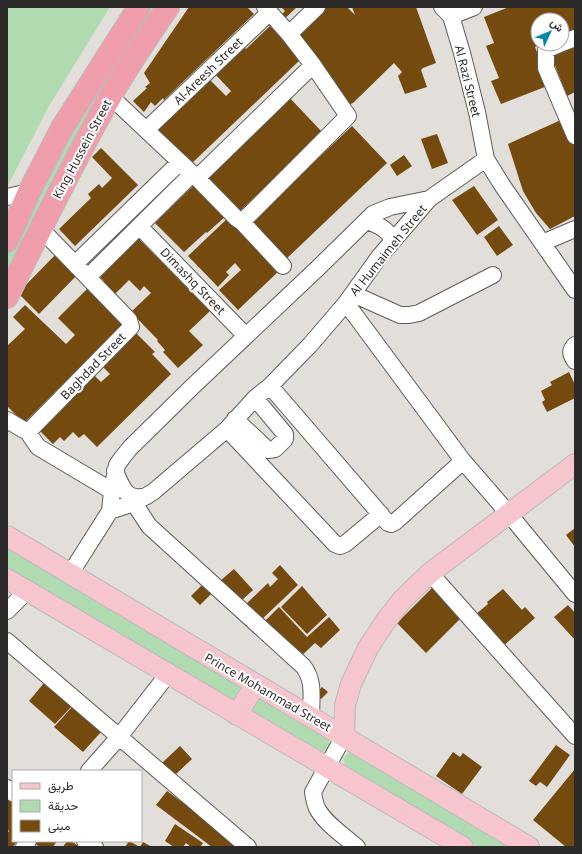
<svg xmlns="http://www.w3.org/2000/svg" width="582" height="854" font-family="'Noto Sans',Vazirmatn,sans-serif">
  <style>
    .green { fill: #b0dbb1 }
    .building { fill: #754a0f }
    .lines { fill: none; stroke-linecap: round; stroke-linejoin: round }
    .minor-casing { stroke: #5e5c58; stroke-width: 18 }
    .major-casing { stroke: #bbb; stroke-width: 22 }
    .highway-casing { stroke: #bbb; stroke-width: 24 }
    .minor { stroke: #fff; stroke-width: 16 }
    .major { stroke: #f6c5cd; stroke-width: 20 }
    .highway { stroke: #f09eac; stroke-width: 22 }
    .labels { text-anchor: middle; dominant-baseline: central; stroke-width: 4; stroke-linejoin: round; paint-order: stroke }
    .street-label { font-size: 12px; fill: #2c2b29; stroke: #fff }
  </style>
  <rect width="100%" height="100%" fill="#e2deda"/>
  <!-- green -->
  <path class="green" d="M 7,7 L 110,7 L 49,106 L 7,187 Z
    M 147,7 L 157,7 L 7,275 L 7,255 L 67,135 Z
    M 7,547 L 240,687 C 241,695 239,698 231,701 L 225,698 L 7,568 Z
    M 257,699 L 263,699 L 328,738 C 331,746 328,750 320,753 L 251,712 L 251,707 Z
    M 353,752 L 515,847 L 478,847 L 350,771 L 345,765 L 343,759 L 347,754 Z"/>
  <!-- building -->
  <path class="building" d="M 189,7 L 247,7 L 254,14 L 164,100 L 163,98 L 155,106 L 151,102 L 144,112 L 133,101 L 147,88 L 145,87 L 150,83 L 144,73 Z
    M 281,7 L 297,7 L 283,20 L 280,16 L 285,11 Z
    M 326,7 L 347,7 L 355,15 L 352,7 L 416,7 L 436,63 L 423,68 L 421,70 L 427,87 L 405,94 L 398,76 L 402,72 L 394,63 L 353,103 L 348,105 L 314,57 L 299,33 Z
    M 509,7 L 575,7 L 575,31 L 562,36 L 562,20 L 538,20 L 538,44 L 542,44 L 535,47 L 550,85 L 501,104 L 491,81 L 499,78 L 486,46 L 494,43 L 484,17 Z
    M 270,26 L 301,59 L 190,165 L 156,130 L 209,79 L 226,96 L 231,91 L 214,73 L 243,46 L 246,49 Z
    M 575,44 L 575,92 L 567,96 L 551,55 Z
    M 287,95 L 322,132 L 240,211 L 205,175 Z
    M 563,119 L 575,147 L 575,216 L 550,229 L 536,213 L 523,191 L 508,144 Z
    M 352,126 L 387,163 L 283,262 L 248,225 Z
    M 437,134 L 448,163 L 432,169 L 421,139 Z
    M 101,148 L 138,185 L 75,246 L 59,229 L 91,198 L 88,194 L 99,184 L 102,188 L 112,178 L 92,157 Z
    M 404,155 L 412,166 L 397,176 L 390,165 Z
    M 196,183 L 227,215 L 207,233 L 206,232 L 184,252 L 155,223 Z
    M 474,186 L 498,220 L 477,235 L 452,200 Z
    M 230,216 L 281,269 L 238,310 L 219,290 L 241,270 L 235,263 L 226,272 L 229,275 L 218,287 L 188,256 Z
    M 499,226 L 513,245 L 497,256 L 484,237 Z
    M 138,238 L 210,311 L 189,331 L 203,345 L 178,368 L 163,352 L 165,350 L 157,341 L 158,340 L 131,312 L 151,293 L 144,286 L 140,291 L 129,280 L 111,298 L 99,286 L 104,281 L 99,276 Z
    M 59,251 L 80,272 L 39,314 L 18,293 Z
    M 90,286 L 126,321 L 24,423 L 7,406 L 7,346 L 25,329 L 13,317 L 25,305 L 66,344 L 75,335 L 58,318 Z
    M 136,333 L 155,352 L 152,354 L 171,374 L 97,447 L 84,434 L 79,438 L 73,432 L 64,441 L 60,437 L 53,444 L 39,430 L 95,376 L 101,382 L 110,374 L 103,367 Z
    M 569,372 L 575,385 L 575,398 L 547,412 L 542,402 L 545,400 L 541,391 L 552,385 L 550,382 Z
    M 575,528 L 575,547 L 566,535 Z
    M 280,565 L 298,585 L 260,621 L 245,605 L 268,583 L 270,587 L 278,579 L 272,573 Z
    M 234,569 L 253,590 L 240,602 L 220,581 Z
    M 205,582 L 214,591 L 200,605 L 191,596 Z
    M 302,586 L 327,615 L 307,634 L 281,607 Z
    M 432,588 L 461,618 L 426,653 L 397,623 Z
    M 503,589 L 522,610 L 525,607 L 535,618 L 502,647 L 475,615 L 488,604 L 487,602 Z
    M 568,605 L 575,613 L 575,640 L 554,617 Z
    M 279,607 L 307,637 L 329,617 L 340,630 L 321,648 L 315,643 L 299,658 L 265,621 Z
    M 44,683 L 71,707 L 55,724 L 29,701 Z
    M 322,687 L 328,692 L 321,699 L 316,694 Z
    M 72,707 L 101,732 L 83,752 L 54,727 Z
    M 556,745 L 570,755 L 547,787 L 540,782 L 536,786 L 529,781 Z
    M 180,746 L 192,759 L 174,776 L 162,763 Z
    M 453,752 L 460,757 L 463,753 L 482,767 L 462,794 L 436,776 Z
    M 575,769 L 575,847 L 566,847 L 533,820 Z
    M 167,791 L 242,847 L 212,847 L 156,805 Z
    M 7,799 L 13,803 L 13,841 L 17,841 L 13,847 L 7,846 L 7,834 L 9,831 L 7,829 Z
    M 175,824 L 203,843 L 200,847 L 191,847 L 186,843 L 183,847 L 174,847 L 165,841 Z
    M 35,841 L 57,841 L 53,847 L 40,847 L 34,843 Z
    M 67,841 L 71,841 L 80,847 L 63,847 Z
    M 129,841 L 140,847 L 143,842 L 152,847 L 125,847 Z"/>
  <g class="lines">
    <defs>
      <path id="minor" d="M 442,7 L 451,16 L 462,53 L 477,112 L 486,159 L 502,185 L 575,290
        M 451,16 L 474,7
        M 289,34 L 317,7
        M 562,43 L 575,38
        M 560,44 L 546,50 L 546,68 L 575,136
        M 110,96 L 197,178 L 236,218 L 242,222 L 348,116 L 313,65 L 289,34 L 265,7
        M 146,130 L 270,12
        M 197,178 L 313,65
        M 7,197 L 29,192
        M 366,221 C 377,224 389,230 393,241
        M 242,222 L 283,266
        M 140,227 L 246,336
        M 542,243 L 575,229
        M 75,264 L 180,162
        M 88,277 L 192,174
        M 353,294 L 400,315 L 409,315 L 419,313 L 493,275
        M 346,303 L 463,461 L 509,514 L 575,594
        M 575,345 C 569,351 571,355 575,361
        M 270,386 L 388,523 L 391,524 L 395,522 L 463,461
        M 235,419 L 268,450 L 275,449 L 285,439 L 285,434 L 255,398
        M 7,420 L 24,430 L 30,430 L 131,327 L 129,320 L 41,229
        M 227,429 L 335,544 L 340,546 L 345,544 L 381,514
        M 27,431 L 38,447 L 112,491
        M 115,471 C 122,487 126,502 147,496
        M 134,503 L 149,526 L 303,666 C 315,681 311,698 311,717
        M 110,511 L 134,503 L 153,492 L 227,429 L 255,398 L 270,386 L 310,345 L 346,303 L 379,257 L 429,199 L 486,159
        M 430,573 L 575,736
        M 70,574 L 110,511 L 112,491 L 117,465 L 122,458 L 130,448 L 192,387 L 319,267 L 373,214 L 390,207 L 429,199
        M 7,611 L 27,591
        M 7,641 L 248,847
        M 344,736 L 313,792 C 314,799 315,805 318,810 C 327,825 344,836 357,847
        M 89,771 L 119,737 L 168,674
        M 7,788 L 13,793
        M 85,841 L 95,847
        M 24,847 L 28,841"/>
      <path id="major" d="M 7,536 L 529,847
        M 7,579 L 463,847
        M 237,715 L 255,685
        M 344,736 L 345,705 L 351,684 L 368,648 L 385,622 L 402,600 L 430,573 L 575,464"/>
      <path id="highway" d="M 7,241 L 29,192 L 62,128 L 139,7
        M 7,297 C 40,230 73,162 110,97 C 128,66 148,36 168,7"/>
    </defs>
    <!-- minor casing -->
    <use href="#minor" class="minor-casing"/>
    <!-- major casing -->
    <use href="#major" class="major-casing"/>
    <!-- highway casing -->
    <use href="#highway" class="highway-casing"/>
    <!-- minor -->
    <use href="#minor" class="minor"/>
    <!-- major -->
    <use href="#major" class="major"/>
    <!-- highway -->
    <use href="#highway" class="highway"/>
  </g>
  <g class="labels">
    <!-- street labels -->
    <g class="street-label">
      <text transform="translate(208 71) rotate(-44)">Al-Areesh Street</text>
      <text transform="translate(468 81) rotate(76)">Al Razi Street</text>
      <text transform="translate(82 149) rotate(-62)">King Hussein Street</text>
      <text transform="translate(388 250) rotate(-51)">Al Humaimeh Street</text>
      <text transform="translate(193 281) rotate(46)">Dimashq Street</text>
      <text transform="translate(93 366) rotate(-46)">Baghdad Street</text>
      <text transform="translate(268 692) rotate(30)">Prince Mohammad Street</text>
    </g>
  </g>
  <!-- border -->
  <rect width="582" height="854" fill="none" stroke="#2c2b29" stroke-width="16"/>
  <!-- legend -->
  <rect x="12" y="770" width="130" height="72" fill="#ffffff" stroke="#abaaa9"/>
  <rect x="20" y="783" width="20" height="6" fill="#f6c5cd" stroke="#abaaa9"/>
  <text x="48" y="790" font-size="12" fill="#2c2b29">طريق</text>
  <rect x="20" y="800" width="20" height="12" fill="#b0dbb1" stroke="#abaaa9"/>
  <text x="48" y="810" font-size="12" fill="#2c2b29">حديقة</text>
  <rect x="20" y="820" width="20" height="12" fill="#754a0f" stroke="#abaaa9"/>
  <text x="48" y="830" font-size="12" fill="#2c2b29">مبنى</text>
  <!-- north arrow -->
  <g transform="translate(550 32) rotate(46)"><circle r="19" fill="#ffffff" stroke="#abaaa9"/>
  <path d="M0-3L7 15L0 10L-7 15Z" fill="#0089a9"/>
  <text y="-6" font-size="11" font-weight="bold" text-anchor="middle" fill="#2c2b29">ش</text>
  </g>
</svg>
